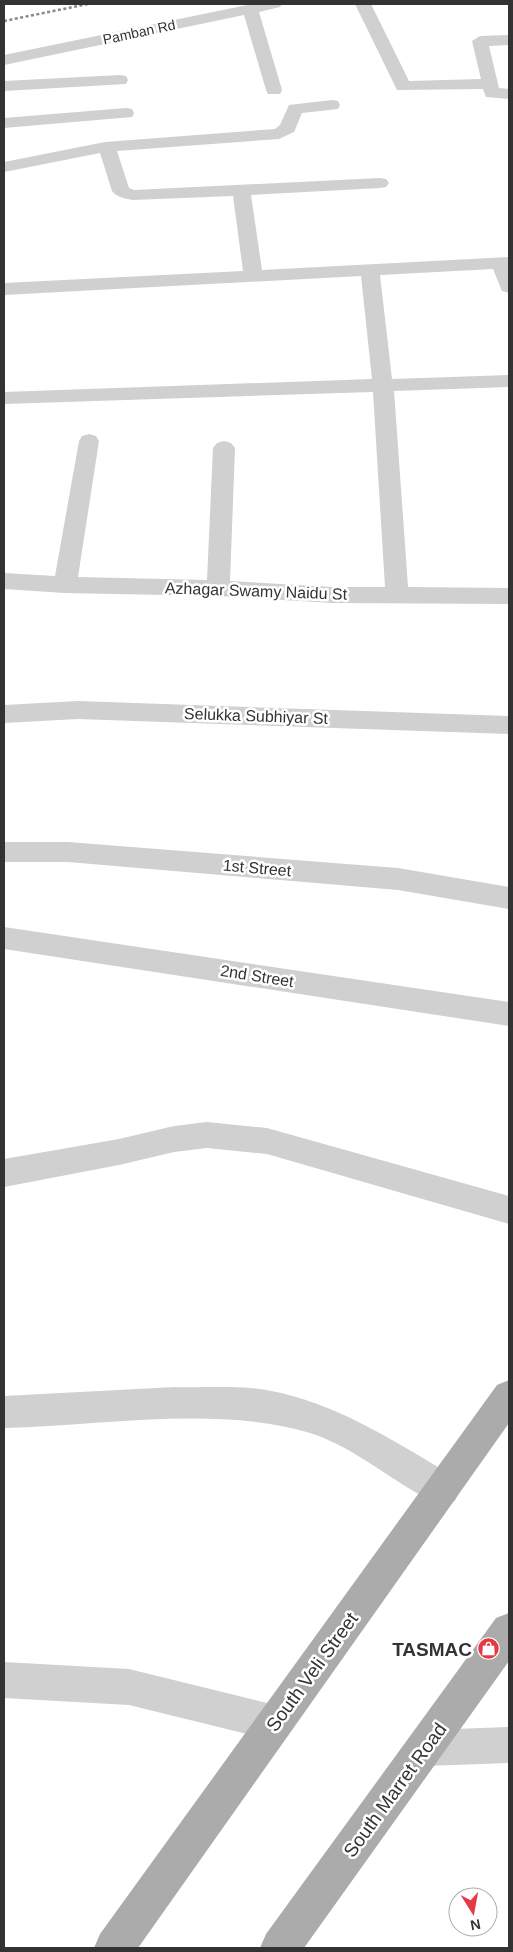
<svg xmlns="http://www.w3.org/2000/svg" width="513" height="1952" font-family="Helvetica,sans-serif">
  <style>
    .lines { fill: none; stroke-linecap: round; stroke-linejoin: round }
    .minor { fill: #d0d0d0; fill-rule: evenodd }
    .major { fill: #ababab; fill-rule: evenodd }
    .rail { stroke: #888; stroke-width: 2.5; stroke-dasharray: 3 2.5; stroke-linecap: butt }
    .labels { text-anchor: middle; dominant-baseline: central; stroke-width: 5; stroke-linejoin: round; paint-order: stroke }
    .far-street-label { font-size: 14px; fill: #333; stroke: #fff }
    .street-label { font-size: 16px; fill: #333; stroke: #fff }
    .near-poi-label { font-size: 19px; font-weight: bold; fill: #333; stroke: #fff; text-anchor: end }
    .near-street-label { font-size: 19px; fill: #333; stroke: #fff }
  </style>
  <rect width="100%" height="100%" fill="#fff"/>
  <g class="lines">
    <!-- minor -->
    <path class="minor" d="M 252,4 L 282,4 L 280,7 L 259,12 L 282,90 L 280,94 L 268,94 L 266,90 L 244,15 L 4,65 L 4,55 Z
      M 355,4 L 371,4 L 409,81 L 481,79 L 472,41 L 480,36 L 509,35 L 509,45 L 489,46 L 499,88 L 509,89 L 509,99 L 486,97 L 483,89 L 397,90 Z
      M 120,75 L 126,76 L 128,80 L 126,84 L 4,91 L 4,81 Z
      M 332,100 L 338,101 L 340,105 L 338,109 L 302,113 L 294,132 L 279,139 L 117,151 L 129,188 L 134,190 L 380,178 L 386,179 L 389,183 L 386,187 L 380,188 L 251,195 L 262,270 L 509,257 L 509,293 L 502,291 L 493,269 L 380,275 L 392,379 L 509,375 L 509,387 L 394,391 L 408,587 L 509,588 L 509,604 L 333,603 L 218,596 L 65,593 L 4,589 L 4,573 L 55,576 L 79,441 L 82,436 L 89,434 L 96,436 L 99,441 L 78,577 L 207,580 L 213,448 L 217,443 L 224,441 L 231,443 L 235,448 L 230,581 L 333,587 L 385,587 L 373,392 L 4,404 L 4,392 L 372,379 L 361,276 L 4,295 L 4,283 L 243,271 L 233,196 L 133,200 C 126,199 116,197 112,191 L 100,153 L 4,172 L 4,162 L 105,142 L 275,129 L 280,125 L 289,105 Z
      M 126,108 L 132,109 L 134,113 L 132,117 L 4,128 L 4,118 Z
      M 78,701 L 509,716 L 509,734 L 78,719 L 4,723 L 4,705 Z
      M 4,842 L 68,842 L 398,868 L 509,887 L 509,909 L 398,890 L 68,862 L 4,862 Z
      M 4,927 L 509,1002 L 509,1026 L 4,949 Z
      M 207,1122 L 267,1128 L 509,1196 L 509,1224 L 267,1154 L 207,1148 L 174,1152 L 119,1165 L 4,1187 L 4,1159 L 119,1139 L 174,1126 Z
      M 175,1387 C 205,1388 237,1385 266,1390 C 336,1402 395,1442 455,1477 L 460,1489 L 455,1501 L 443,1506 C 397,1487 358,1448 310,1433 C 217,1405 100,1426 4,1428 L 4,1396 Z
      M 4,1662 L 129,1669 L 275,1705 L 288,1710 L 293,1723 L 288,1736 L 275,1741 L 129,1705 L 4,1698 Z
      M 509,1727 L 509,1763 L 425,1766 L 412,1761 L 407,1748 L 412,1735 L 425,1730 Z"/>
    <!-- major -->
    <path class="major" d="M 509,1380 L 509,1423 L 138,1948 L 94,1948 L 100,1934 L 497,1385 Z
      M 509,1613 L 509,1661 L 304,1948 L 260,1948 L 266,1934 L 496,1618 Z"/>
    <!-- rail -->
    <path class="rail" d="M 4,21 L 88,4"/>
  </g>
  <!-- icons -->
  <defs>
    <symbol id="shop-disc" viewBox="-11 -11 22 22"><circle r="9.5" fill="#e63946" stroke="#fff"/><path d="M-5-2.5h2.3a2.7 3.5 0 0 1 5.4 0H5L5.5 6h-11ZM-1.5-2.5h3a1.5 2.3 0 0 0-3 0Z" fill="#fff"/></symbol>
  </defs>
  <g fill-rule="evenodd">
    <use href="#shop-disc" x="476" y="1636" width="25" height="25"/>
  </g>
  <g class="labels">
    <!-- far-street labels -->
    <g class="far-street-label">
      <text transform="translate(139 32) rotate(-12)">Pamban Rd</text>
    </g>
    <!-- street labels -->
    <g class="street-label">
      <text transform="translate(256 591) rotate(2)">Azhagar Swamy Naidu St</text>
      <text transform="translate(256 716) rotate(2)">Selukka Subhiyar St</text>
      <text transform="translate(257 868) rotate(5)">1st Street</text>
      <text transform="translate(257 976) rotate(9)">2nd Street</text>
    </g>
    <!-- near-poi labels -->
    <g class="near-poi-label">
      <text x="472" y="1649">TASMAC</text>
    </g>
    <!-- near-street labels -->
    <g class="near-street-label">
      <text transform="translate(312 1672) rotate(-54)">South Veli Street</text>
      <text transform="translate(395 1790) rotate(-54)">South Marret Road</text>
    </g>
  </g>
  <!-- border -->
  <rect width="513" height="1952" fill="none" stroke="#333333" stroke-width="10"/>
  <!-- north arrow -->
  <g transform="translate(473 1912) rotate(169)"><circle r="24" fill="#ffffff" stroke="#adadad"/>
  <path d="M0-4L9 19L0 12L-9 19Z" fill="#e63946"/>
  <text y="-8" font-size="14" font-weight="bold" text-anchor="middle" fill="#333333">N</text>
  </g>
</svg>
